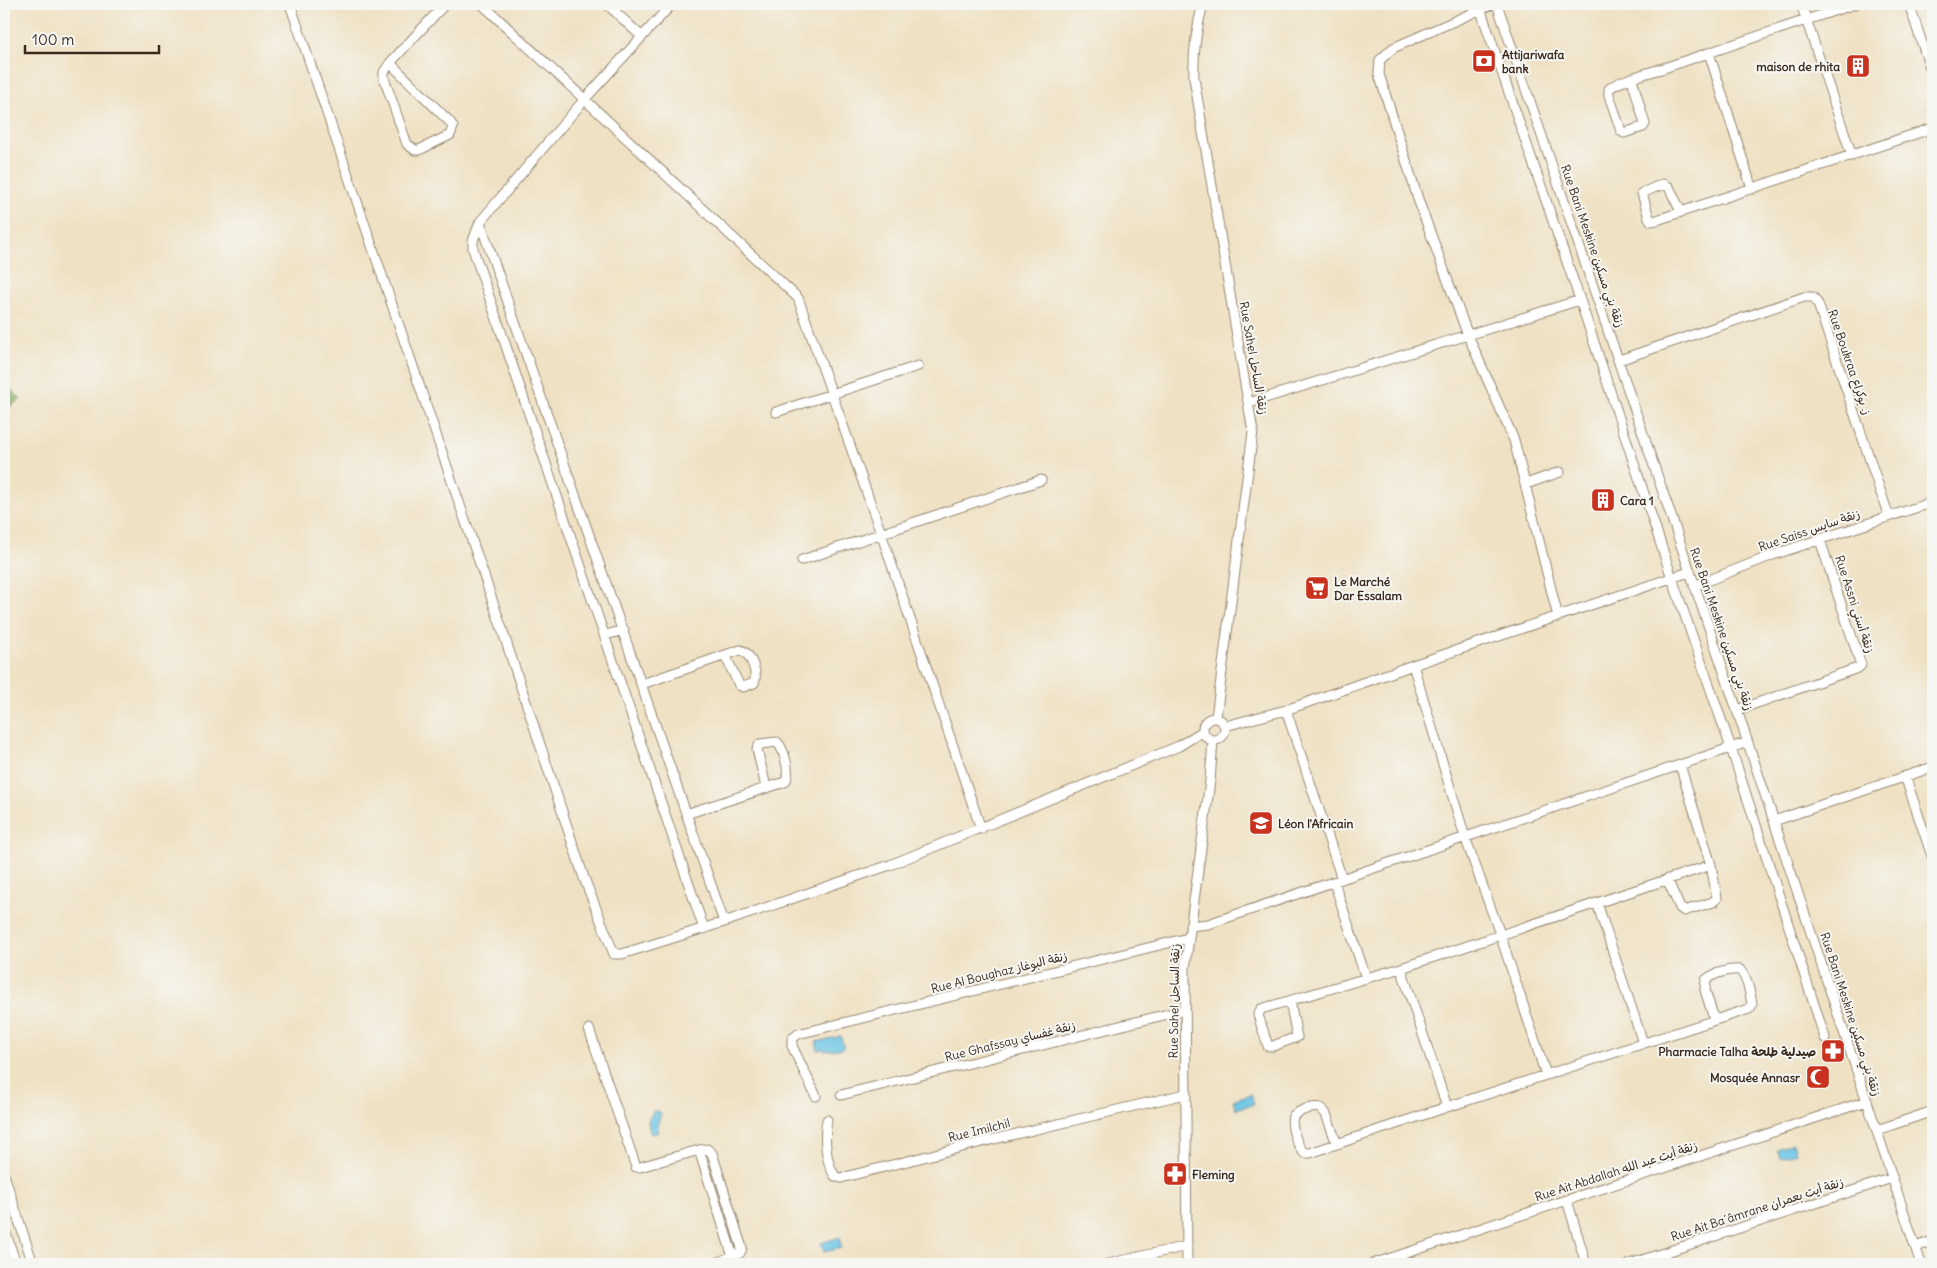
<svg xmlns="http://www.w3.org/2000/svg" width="1937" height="1268" font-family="Delius,'Playpen Sans Arabic',sans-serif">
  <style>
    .forest { fill: #87aa5f; stroke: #616a3e }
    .water { fill: #65c3e4; stroke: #507681 }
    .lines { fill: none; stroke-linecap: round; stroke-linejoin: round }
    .minor-casing { stroke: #958670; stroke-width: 11 }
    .minor { stroke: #fff; stroke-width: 9 }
    .labels { text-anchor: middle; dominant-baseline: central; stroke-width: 4; stroke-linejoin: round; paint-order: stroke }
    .poi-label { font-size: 12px; font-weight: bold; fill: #3b2a1e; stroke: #f6f6f2; text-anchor: start }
    .street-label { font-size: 12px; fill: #3b2a1e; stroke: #f6f6f2 }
  </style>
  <rect width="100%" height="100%" fill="#f6f6f2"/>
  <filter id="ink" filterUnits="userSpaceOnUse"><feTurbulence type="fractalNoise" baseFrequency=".02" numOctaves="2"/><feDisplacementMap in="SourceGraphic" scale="10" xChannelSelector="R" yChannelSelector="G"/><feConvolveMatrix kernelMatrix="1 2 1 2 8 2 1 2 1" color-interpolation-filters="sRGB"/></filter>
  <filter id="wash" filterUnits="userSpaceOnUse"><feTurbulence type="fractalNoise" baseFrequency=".0096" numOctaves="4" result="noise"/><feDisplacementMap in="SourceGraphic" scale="20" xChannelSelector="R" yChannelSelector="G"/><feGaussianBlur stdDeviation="1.12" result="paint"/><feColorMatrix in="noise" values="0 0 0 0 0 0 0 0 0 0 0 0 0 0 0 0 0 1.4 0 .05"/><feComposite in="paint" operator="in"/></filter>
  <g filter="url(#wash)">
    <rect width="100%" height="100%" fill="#efe1c3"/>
    <!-- forest -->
    <path class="forest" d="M 4,383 L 21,399 L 4,411 Z"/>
    <!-- water -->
    <path class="water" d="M 841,1036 L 844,1048 L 825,1051 L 824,1049 L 818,1050 L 816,1042 Z
      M 1251,1094 L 1254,1104 L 1236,1109 L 1233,1100 Z
      M 653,1111 L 659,1111 L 661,1114 L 658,1122 L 658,1132 L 654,1134 L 650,1133 L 648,1122 Z
      M 1793,1143 L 1796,1153 L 1780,1158 L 1777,1149 Z
      M 840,1237 L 841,1248 L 824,1252 L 821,1243 Z"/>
  </g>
  <g filter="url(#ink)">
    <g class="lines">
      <defs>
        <path id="minor" d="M 290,4 L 500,623 L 584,878 L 614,954 L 622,954 L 724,922 L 890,865 L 1179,746 L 1203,731
          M 482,4 L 798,298 L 881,533 L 981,829
          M 607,4 L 642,37
          M 672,4 L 584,100 L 480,222 L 473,241 L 473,249 L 704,929
          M 1203,4 C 1196,29 1193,52 1194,78 L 1253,432 L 1216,718
          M 1493,4 L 1393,48 L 1380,60 L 1379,74 L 1419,202 L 1467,333 L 1514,440 L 1558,617
          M 1497,4 L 1737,710 L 1921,1264
          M 1801,4 L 1852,156
          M 1909,4 L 1933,76
          M 1480,8 L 1580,300 L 1672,578 L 1731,748 L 1825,1038
          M 1709,53 L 1752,189
          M 390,63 L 450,122 L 453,127 L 450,135 L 419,150 L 415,150 L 407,144 L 384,78 L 384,72 Z
          M 390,63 L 445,4
          M 1632,79 L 1645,124 L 1643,127 L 1624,133 L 1621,131 L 1609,95 L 1609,89 C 1618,80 1656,71 1670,66 C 1732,45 1793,24 1855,4
          M 1681,212 L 1669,187 L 1663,184 L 1642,193 L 1649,218 L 1651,221 L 1657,220 L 1933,128
          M 480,222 L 724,922
          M 1619,360 L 1804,297 L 1813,297 L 1818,304 L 1889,517
          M 1249,403 L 1580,300
          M 776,412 L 918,366
          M 1526,484 L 1560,472
          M 802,560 L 1041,480
          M 1694,586 L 1773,555 L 1933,502
          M 606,635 L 624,630
          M 1413,665 L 1465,837 L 1500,934 L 1546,1075
          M 642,684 L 740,650 C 751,652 758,674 754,683 L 743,687 L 739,685 L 725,655
          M 1286,710 L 1342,879
          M 1737,710 L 1858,668 L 1861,665 L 1820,540
          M1203 729a11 11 0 1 1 22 0a11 11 0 1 1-22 0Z
          M 1225,726 L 1286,710 L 1413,665 L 1689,572
          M 1905,776 L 1933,859
          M 686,814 L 785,782 C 791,772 784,749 777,742 L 760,744 L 757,749 L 766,787
          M 1774,821 L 1933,767
          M 1667,879 L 1680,908 L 1684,911 L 1713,902 L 1717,898 L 1711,865 L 1680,765
          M 1334,882 L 1366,978
          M 1597,903 L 1643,1043
          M 1190,926 L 1208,924 L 1748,742
          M 1401,968 L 1447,1107
          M 1290,1001 L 1297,1037 L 1273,1046 L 1268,1046 L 1258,1015 L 1261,1009 L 1401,968 L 1711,865
          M 589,1029 L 636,1167 L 640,1167 L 699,1150 L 707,1149 L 712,1153 L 742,1248 L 740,1253 L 714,1264
          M 841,1095 L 1184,1010
          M 816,1096 L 792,1046 L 792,1039 L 798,1034 L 1188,938
          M 827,1120 C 824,1136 825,1162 835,1176 L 841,1178 L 982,1142 L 1185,1094
          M 1877,1130 L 1933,1111
          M 1337,1144 L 1326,1114 L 1321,1108 C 1312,1106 1300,1110 1293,1116 C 1290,1127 1297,1145 1304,1153 L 1310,1153 L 1447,1107 L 1749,1009 L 1752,1005 C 1751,995 1747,978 1740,970 C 1730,969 1713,973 1706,980 L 1705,990 L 1714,1019
          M 699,1150 L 733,1257
          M 4,1175 L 33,1264
          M 1567,1200 L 1586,1264
          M 4,1228 L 16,1264
          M 1916,1247 L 1933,1241
          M 1107,1264 L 1187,1246
          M 1187,1264 L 1185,968 L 1210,781 L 1213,740
          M 1373,1264 L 1867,1101
          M 1630,1264 L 1892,1178"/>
      </defs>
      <!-- minor casing -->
      <use href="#minor" class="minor-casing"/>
      <!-- minor -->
      <use href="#minor" class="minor"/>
    </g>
  </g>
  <!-- icons -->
  <defs>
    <symbol id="bank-square" viewBox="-11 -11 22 22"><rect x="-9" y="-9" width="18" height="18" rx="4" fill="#c8321e" stroke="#f6f6f2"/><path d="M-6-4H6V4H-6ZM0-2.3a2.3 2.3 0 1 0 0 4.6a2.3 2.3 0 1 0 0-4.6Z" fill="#fff"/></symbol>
    <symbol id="building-square" viewBox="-11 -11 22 22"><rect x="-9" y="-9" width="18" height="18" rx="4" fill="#c8321e" stroke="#f6f6f2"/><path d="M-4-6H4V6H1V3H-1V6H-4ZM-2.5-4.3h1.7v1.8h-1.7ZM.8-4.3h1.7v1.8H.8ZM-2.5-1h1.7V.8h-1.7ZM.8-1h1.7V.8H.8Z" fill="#fff"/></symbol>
    <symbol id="supermarket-square" viewBox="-11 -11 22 22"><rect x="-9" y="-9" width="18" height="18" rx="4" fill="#c8321e" stroke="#f6f6f2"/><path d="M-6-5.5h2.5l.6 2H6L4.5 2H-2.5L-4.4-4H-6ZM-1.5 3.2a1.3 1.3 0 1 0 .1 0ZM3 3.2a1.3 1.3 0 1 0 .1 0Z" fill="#fff"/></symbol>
    <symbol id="school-square" viewBox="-11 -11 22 22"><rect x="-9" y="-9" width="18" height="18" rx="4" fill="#c8321e" stroke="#f6f6f2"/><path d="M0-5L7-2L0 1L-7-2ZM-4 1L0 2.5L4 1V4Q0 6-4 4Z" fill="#fff"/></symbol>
    <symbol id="pharmacy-square" viewBox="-11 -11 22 22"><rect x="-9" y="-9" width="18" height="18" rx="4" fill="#c8321e" stroke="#f6f6f2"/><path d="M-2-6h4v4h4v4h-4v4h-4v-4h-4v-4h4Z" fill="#fff"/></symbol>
    <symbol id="mosque-square" viewBox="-11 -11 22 22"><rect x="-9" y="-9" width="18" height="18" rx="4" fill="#c8321e" stroke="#f6f6f2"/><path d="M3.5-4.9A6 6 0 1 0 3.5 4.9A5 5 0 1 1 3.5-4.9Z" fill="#fff"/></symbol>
  </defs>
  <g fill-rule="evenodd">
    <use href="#bank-square" x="1470" y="47" width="28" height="28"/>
    <use href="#building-square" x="1844" y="52" width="28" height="28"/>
    <use href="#building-square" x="1589" y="486" width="28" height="28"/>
    <use href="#supermarket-square" x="1303" y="574" width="28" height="28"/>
    <use href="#school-square" x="1247" y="809" width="28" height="28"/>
    <use href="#pharmacy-square" x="1819" y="1037" width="28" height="28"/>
    <use href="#mosque-square" x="1804" y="1063" width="28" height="28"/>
    <use href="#pharmacy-square" x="1161" y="1160" width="28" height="28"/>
  </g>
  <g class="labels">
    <!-- poi labels -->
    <g class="poi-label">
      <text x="1502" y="54">Attijariwafa<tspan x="1502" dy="14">bank</tspan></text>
      <text x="1840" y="66" text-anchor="end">maison de rhita</text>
      <text x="1620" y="500">Cara 1</text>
      <text x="1334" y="581">Le Marché<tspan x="1334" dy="14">Dar Essalam</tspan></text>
      <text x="1278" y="823">Léon l'Africain</text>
      <text x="1816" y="1051" text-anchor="end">Pharmacie Talha صيدلية طلحة</text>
      <text x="1800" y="1077" text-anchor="end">Mosquée Annasr</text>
      <text x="1192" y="1174">Fleming</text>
    </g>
    <!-- street labels -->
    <g class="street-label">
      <text transform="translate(1593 246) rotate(71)">Rue Bani Meskine زنقة بني مسكين</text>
      <text transform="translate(1254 358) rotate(80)">Rue Sahel زنقة الساحل</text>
      <text transform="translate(1850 362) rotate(71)">Rue Boukraa ز. بوكراع</text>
      <text transform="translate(1809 530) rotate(-19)">Rue Saiss زنقة سايس</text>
      <text transform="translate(1855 604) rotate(72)">Rue Assni زنقة أسني</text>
      <text transform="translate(1722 629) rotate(71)">Rue Bani Meskine زنقة بني مسكين</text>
      <text transform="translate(999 972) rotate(-14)">Rue Al Boughaz زنقة البوغاز</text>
      <text transform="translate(1174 1001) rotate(-89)">Rue Sahel زنقة الساحل</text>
      <text transform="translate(1851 1014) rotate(72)">Rue Bani Meskine زنقة بني مسكين</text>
      <text transform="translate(1010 1041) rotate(-14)">Rue Ghafssay زنقة غفساي</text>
      <text transform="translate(979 1130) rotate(-14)">Rue Imilchil</text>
      <text transform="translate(1616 1171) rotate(-18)">Rue Ait Abdallah زنقة أيت عبد الله</text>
      <text transform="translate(1757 1209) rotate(-18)">Rue Ait Ba´âmrane زنقة أيت بعمران</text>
    </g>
  </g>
  <!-- margin -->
  <rect width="1937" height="1268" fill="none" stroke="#f6f6f2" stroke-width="20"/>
  <!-- scale -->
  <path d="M25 45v8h134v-8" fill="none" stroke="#3b2a1e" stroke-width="2.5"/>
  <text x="32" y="45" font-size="15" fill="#3b2a1e" stroke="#f6f6f2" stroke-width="4" paint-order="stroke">100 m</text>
</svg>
